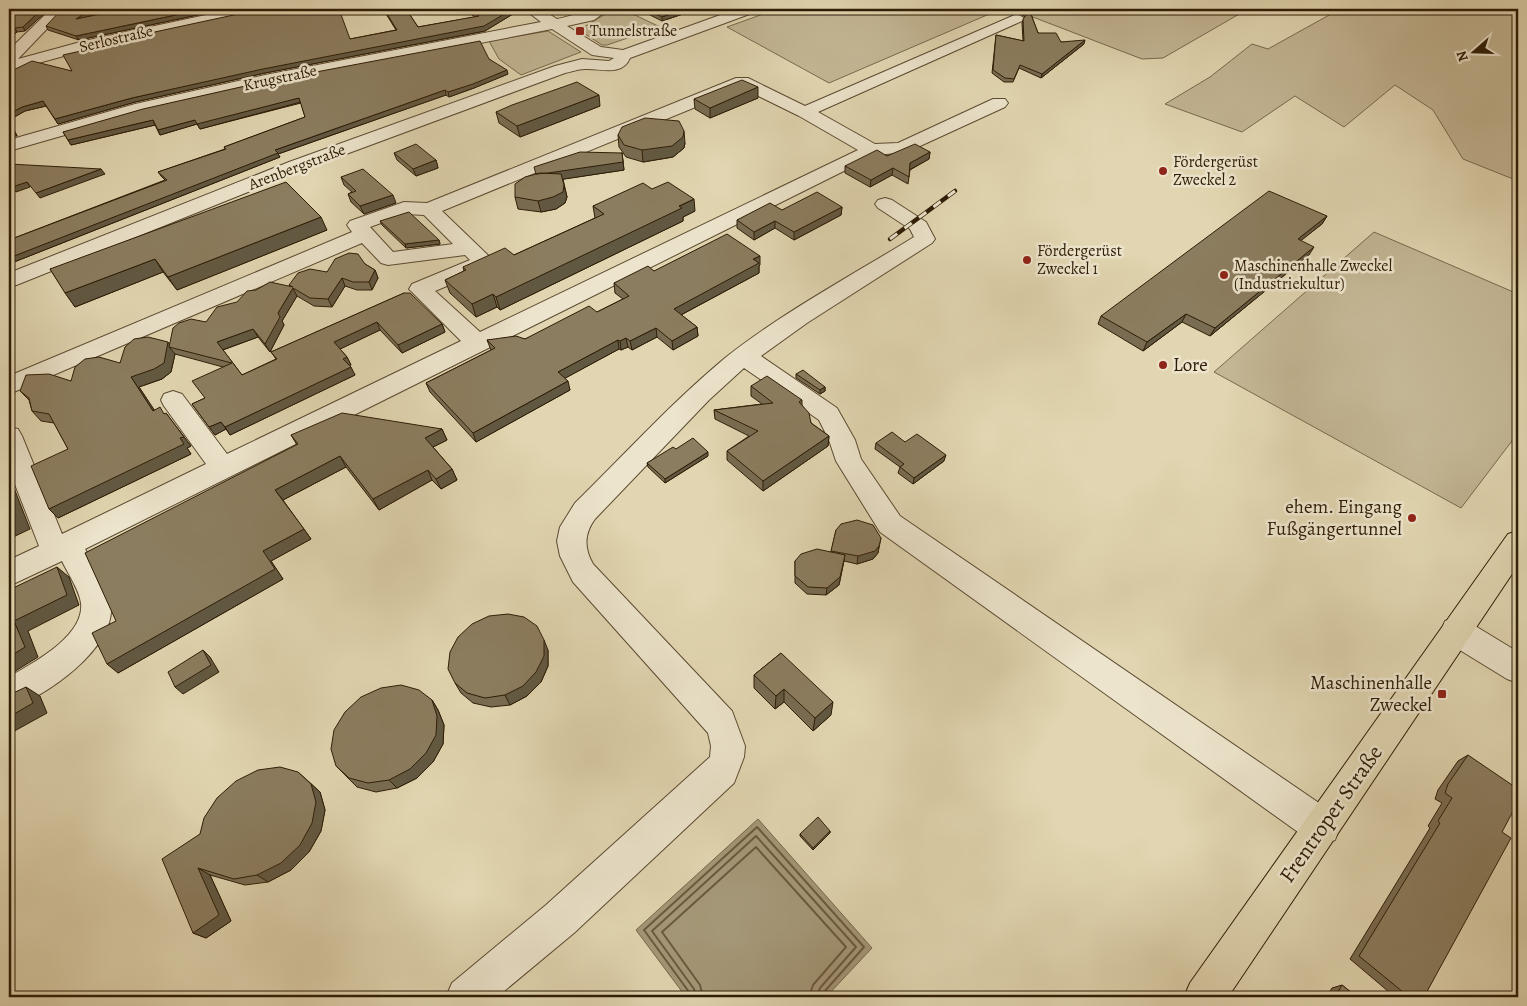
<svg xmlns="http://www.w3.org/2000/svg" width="1527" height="1006" font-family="Alegreya,serif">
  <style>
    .green { fill: #c3b694; stroke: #78694d }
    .water { fill: #a49777; stroke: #75664a }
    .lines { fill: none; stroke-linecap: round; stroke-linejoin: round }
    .shore { stroke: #695a3e; stroke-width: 2 }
    .minor-casing { stroke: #5b4a31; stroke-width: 2 }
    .major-casing { stroke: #2e1c06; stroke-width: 2 }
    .minor { fill: #ece4cc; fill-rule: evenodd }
    .major { fill: #e1d6b1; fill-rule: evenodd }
    .rail-casing { stroke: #2e1c06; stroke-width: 4.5 }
    .rail { stroke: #ece4cc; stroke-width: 3; stroke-dasharray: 9; stroke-linecap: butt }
    .wall { fill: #786c52; stroke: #2e1c06 }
    .shaded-wall { fill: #615842; stroke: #2e1c06 }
    .building { fill: #8b7d5f; stroke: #2e1c06 }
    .poi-dot { fill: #8f2418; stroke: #ece4cc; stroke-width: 2 }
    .labels { text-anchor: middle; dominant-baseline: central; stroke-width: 5; stroke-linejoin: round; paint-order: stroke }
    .far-poi-label { font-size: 16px; fill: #2e1c06; stroke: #ece4cc; text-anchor: start }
    .far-street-label { font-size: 16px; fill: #2e1c06; stroke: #ece4cc }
    .poi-label { font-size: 19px; fill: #2e1c06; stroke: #ece4cc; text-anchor: end }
    .near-street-label { font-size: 22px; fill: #2e1c06; stroke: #ece4cc }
  </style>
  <rect width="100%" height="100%" fill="#e1d6b1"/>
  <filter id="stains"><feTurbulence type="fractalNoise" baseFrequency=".004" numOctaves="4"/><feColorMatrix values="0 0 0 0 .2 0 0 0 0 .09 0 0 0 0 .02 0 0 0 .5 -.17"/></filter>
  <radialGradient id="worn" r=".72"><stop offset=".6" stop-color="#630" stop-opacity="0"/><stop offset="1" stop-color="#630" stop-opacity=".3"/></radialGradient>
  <!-- green -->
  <path class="green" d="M 777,9 L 1001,9 L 829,83 L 727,27 Z
    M 1012,9 L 1248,9 L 1163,58 L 1142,59 Z
    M 1340,9 L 1518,9 L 1518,181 L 1463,159 L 1433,110 L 1395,85 L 1344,127 L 1295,96 L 1242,132 L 1165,104 L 1210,77 L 1252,44 L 1268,49 Z
    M 612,10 L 635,15 L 660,27 L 607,45 L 602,45 L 579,30 Z
    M 548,31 L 581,52 L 521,75 L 499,59 L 489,41 Z
    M 1374,232 L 1518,294 L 1518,433 L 1461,508 L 1214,372 Z"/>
  <!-- water -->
  <path class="water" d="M 758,819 L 872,948 L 826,997 L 686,997 L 636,930 Z"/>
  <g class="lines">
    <!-- shore -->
    <path class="shore" d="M 690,997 L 689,992 L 644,930 L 757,827 L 864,947 L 824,992 L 823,997
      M 696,997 L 694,989 L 652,931 L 756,836 L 856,947 L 820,988 L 817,997
      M 703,997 L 700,985 L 662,932 L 756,847 L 846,947 L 813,985 L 809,997"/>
    <defs>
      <path id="minor" d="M 51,9 L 66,9 L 18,59 L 84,41 L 234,9 L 260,9 L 253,13 L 86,50 L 9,71 L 9,50 Z
        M 524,9 L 541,9 L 557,19 C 575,15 591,9 609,9 L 594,20 L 567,26 L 601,47 L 623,50 L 737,9 L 757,9 L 755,12 L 630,58 C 622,77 600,68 585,69 C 578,69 571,72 565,73 L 303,170 L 9,288 L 9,273 L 289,162 L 555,66 L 582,59 L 609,61 L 614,58 L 592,55 L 552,29 L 265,85 L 145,112 L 9,151 L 9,140 L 135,104 L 265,75 L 541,22 Z
        M 1017,14 L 1024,18 L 1022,21 L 818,112 L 875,144 L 898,143 L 993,99 L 1005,99 L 1008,103 L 1005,107 L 907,152 L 876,155 L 85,549 C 94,565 109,586 111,605 C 115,649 45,697 9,709 L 9,677 C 33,663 85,636 81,603 C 79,589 68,574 62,561 L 9,586 L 9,560 L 39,546 L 9,469 L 9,427 L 18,429 L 22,436 L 62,534 L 206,464 L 164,406 L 161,400 L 164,394 L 173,391 L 182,394 L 227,454 L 461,341 L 409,289 L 412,284 L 470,260 L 465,255 L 388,265 L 381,263 L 362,243 L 9,394 L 9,376 L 352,232 L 347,225 L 350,221 L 404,202 L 427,203 L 736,78 L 748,78 L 805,106 ZM 742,88 L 799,116 L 858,150 L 480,332 L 435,291 L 492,267 L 495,262 L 442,211 ZM 406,214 L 424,215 L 453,244 L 393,252 L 370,227 Z
        M 885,198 L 892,200 L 926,222 L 935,239 L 932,243 L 807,323 L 761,356 L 837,408 L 855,440 L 861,459 L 900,516 L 1335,814 L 1340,827 L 1335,840 L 1322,845 L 1309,840 L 880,532 L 836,461 L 829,440 L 819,420 L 744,368 L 709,400 L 595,519 C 584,534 584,548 593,564 L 732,711 L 745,746 L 744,757 L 734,783 L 574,933 L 497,997 L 446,997 L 452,983 L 546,905 L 710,757 L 711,746 L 708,733 L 573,582 L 560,556 L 557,541 L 560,527 L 575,503 C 624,455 672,402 725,358 C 783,312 851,276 914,237 L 910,229 L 878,208 L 875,204 L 878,200 Z
        M 1456,618 L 1467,621 L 1518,652 L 1518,683 L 1507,679 L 1445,641 L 1441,631 L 1445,621 Z"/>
      <path id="major" d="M 1518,531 L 1518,565 L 1228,997 L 1184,997 L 1190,983 L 1508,534 Z"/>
    </defs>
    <!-- minor casing -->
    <use href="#minor" class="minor-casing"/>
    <!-- major casing -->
    <use href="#major" class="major-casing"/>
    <!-- minor -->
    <use href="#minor" class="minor"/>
    <!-- major -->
    <use href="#major" class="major"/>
    <defs>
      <path id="rail" d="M 890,239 L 955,191"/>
    </defs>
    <!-- rail casing -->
    <use href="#rail" class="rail-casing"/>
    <!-- rail -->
    <use href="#rail" class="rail"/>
  </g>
  <!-- wall -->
  <path class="wall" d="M 18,9 L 49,9 L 25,31 L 17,32 L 9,40 L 9,10 L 17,10 Z
    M 101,9 L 89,16 L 159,11 L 167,9 L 226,9 L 79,40 L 48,30 L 46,26 Z
    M 383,9 L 406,9 L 418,27 L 475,17 L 463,9 L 521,9 L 485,31 L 265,73 L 135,102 L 58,124 L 46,106 L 25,111 L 9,120 L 17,136 L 9,136 L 9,72 L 72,71 L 100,46 L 99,44 L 350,39 L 396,30 Z
    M 626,9 L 698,9 L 662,21 L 646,13 Z
    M 1022,9 L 1029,9 L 1038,33 L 1061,42 L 1084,44 L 1041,78 L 1019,68 L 1013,82 L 1004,82 L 992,73 L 996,35 L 1023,41 L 1022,23 L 1025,17 L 1022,15 Z
    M 489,59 L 508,74 L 474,88 L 449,97 L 446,95 L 278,154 L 280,157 L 9,264 L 9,240 L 165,180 L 161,176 L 158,172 L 225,149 L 224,147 L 305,117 L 301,103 L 200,129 L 197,124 L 160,135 L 155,125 L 71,145 L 63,132 Z
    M 758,98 L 710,118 L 695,109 L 694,99 Z
    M 600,106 L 520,137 L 499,123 L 496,112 Z
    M 618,135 L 685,143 L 684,148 L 673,157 L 643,162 L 626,157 L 619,147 Z
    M 930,152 L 929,159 L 910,170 L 908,184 L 892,175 L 870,187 L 845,173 L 845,166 L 887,156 Z
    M 394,153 L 436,160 L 438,168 L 416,176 L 397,160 Z
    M 622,153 L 624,170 L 563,179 L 567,197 L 565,203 L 556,209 L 541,212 L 518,209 L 515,197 Z
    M 341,177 L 396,203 L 364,214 L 351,202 L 348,194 L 352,192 L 344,185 Z
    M 652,189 L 695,211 L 683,217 L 683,221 L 500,310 L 497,307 L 476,317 L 450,293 L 445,280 L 464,271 L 463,267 L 514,255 L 595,218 L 593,206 Z
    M 842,207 L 841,215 L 794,240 L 775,228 L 754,240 L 737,228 L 737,220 L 782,210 Z
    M 1327,216 L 1322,224 L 1301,240 L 1309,255 L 1210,336 L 1182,322 L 1143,351 L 1098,324 L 1101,316 Z
    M 380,221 L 439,240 L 440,244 L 406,248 L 382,225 Z
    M 327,230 L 177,290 L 163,272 L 75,307 L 50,269 Z
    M 365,264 L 375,270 L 378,278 L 372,290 L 357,290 L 345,286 L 332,307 L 314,306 L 297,296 L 282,321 L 284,325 L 270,352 L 258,337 L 223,350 L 242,375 L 276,359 L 271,352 L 404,293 L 442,324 L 445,332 L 402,353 L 380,330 L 340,349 L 347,357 L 351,365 L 349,365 L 355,375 L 230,435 L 226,429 L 215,435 L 192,404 L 205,398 L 223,367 L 175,354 L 171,372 L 162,379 L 139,387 L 154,410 L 165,414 L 191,446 L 187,448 L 191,454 L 58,518 L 68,449 L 54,423 L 41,421 L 32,411 L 29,400 L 20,391 L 71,381 L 120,363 L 170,344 L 206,322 L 290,287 L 289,285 L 327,272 Z
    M 760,265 L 759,266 L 759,273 L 681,315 L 697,327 L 698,336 L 673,350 L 657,337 L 632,350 L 628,347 L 621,350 L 619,349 L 565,378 L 570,390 L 476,442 L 430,392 L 426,383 L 491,350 L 487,340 L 525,339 L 597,312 L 623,299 L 615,293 L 614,283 L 654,271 Z
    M 796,374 L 825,387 L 825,391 L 820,394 L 796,378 Z
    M 751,386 L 802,400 L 802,405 L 811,423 L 829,436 L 828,446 L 763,491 L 727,460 L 727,451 L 749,436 L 715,419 L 714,410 L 762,404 L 751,396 Z
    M 442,429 L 447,440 L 433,447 L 452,469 L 457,480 L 441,489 L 432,480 L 379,510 L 346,467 L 283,500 L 311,539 L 271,561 L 283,579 L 118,673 L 116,621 L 297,445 L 291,435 Z
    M 905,442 L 944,461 L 913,484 L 898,473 L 900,467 L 875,449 L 876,443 Z
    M 676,449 L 708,456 L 665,483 L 648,467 L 647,463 Z
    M 836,530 L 881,538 L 878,553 L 873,559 L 857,564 L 844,561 L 839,585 L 826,595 L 807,594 L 795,583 L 795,561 L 831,552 Z
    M 548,650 L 548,666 L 541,682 L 527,696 L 510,705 L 491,707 L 473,703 L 461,693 L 455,683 Z
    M 781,653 L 831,715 L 813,731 L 784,702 L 775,709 L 754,688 L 754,675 Z
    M 432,700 L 438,710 L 444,725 L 443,744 L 433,762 L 417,778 L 397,788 L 376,792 L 357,787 L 336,766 Z
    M 1468,755 L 1502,832 L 1424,997 L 1395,997 L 1350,959 L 1430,828 L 1428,826 L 1442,803 L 1435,799 L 1438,790 L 1458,761 Z
    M 307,780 L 320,792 L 325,810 L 321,831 L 309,852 L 291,870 L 268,882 L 245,885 L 210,875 L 231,921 L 206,938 L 193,933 L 200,834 Z
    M 830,831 L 830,833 L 813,850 L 800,836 L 800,834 Z
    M 1342,985 L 1357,997 L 1324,997 L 1327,996 L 1332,988 Z"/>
  <!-- shaded-wall -->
  <path class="shaded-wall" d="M 42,9 L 49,9 L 25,31 L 23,27 Z
    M 92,9 L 101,9 L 79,23 L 76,19 Z
    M 204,9 L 226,9 L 79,40 L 76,36 Z
    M 513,9 L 521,9 L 485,31 L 265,73 L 135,102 L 58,124 L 55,119 L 132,98 Z
    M 685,9 L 698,9 L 662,21 L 662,17 Z
    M 15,28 L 17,32 L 9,40 L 9,33 Z
    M 1085,40 L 1084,44 L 1041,78 L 1042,74 Z
    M 507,70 L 508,74 L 474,88 L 449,97 L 448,92 Z
    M 758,87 L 758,98 L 710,118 L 710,108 Z
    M 445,90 L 446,95 L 278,154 L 280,157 L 9,264 L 9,258 L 275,150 Z
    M 599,95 L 600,106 L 520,137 L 517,126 Z
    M 299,98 L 301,102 L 200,129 L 197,124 L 160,135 L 158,130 L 195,120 Z
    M 43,101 L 46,106 L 25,111 L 9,120 L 17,136 L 9,121 L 9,114 L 22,107 Z
    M 153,120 L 155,125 L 71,145 L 68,140 Z
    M 684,131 L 685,143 L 684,148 L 673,157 L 643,162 L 642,150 Z
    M 930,152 L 929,159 L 909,170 L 910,163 Z
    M 622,153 L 624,170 L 538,183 L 536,175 Z
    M 436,160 L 438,168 L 416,176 L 413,169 Z
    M 893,168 L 892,175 L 870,187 L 871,180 Z
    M 101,169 L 105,174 L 40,198 L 36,193 Z
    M 27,182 L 30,187 L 16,192 L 12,187 Z
    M 564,185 L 567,197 L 565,203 L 556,209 L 541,212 L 538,201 Z
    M 393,195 L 396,203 L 364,214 L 360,206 Z
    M 694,199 L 695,211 L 683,217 L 683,221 L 500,310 L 496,297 Z
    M 842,207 L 841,215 L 794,240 L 794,232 Z
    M 1327,216 L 1322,224 L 1293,247 L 1298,239 Z
    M 321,217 L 327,230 L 177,290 L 168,277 Z
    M 775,221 L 775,228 L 754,240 L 754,232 Z
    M 439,240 L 440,244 L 406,248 L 405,244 Z
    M 1314,247 L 1309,255 L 1210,336 L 1215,328 Z
    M 760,256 L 760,265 L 759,266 L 759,273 L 675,318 L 674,309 Z
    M 155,259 L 163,272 L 75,307 L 65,293 Z
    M 375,270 L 378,278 L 372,290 L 369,282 Z
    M 342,278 L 345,286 L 332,307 L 328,299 Z
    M 293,288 L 297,296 L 282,321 L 284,325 L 270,352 L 265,344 L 278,313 Z
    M 493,294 L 497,307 L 476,317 L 472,304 Z
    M 1186,314 L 1182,322 L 1143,351 L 1147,342 Z
    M 377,322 L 380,330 L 338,350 L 334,342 Z
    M 442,324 L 445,332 L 402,353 L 398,345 Z
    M 697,327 L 698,336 L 673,350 L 672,341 Z
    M 656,328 L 657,337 L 632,350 L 630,341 Z
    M 253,329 L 258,337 L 222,350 L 217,342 Z
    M 626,338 L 628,347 L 621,350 L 620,341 Z
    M 618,340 L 619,349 L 560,381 L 558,372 Z
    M 168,342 L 172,347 L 169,347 L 175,354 L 171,372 L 162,379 L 139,387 L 161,420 L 153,411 L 131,377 Z
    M 347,357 L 351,365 L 347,367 L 343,359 Z
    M 351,367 L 355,375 L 230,435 L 225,427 Z
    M 568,381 L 570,390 L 476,442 L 473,433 Z
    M 825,387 L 825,391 L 820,394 L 820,390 Z
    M 166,413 L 191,446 L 187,448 L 191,454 L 58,518 L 49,509 L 180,438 Z
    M 221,422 L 226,429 L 215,435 L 209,427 Z
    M 442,429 L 447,440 L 429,449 L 425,438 Z
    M 829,436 L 828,446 L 763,491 L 763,481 Z
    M 708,452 L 708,456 L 665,483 L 665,479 Z
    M 946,455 L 944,461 L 913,484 L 914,478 Z
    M 340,456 L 346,467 L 283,500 L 275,490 Z
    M 452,469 L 457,480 L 441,489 L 436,479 Z
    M 428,470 L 432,480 L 379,510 L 373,499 Z
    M 9,480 L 11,484 L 14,488 L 30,529 L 9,539 Z
    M 304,529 L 311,539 L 271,561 L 283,579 L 118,673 L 107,664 L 263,551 Z
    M 879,546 L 878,553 L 873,559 L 857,564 L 858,556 Z
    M 845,555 L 839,585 L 826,595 L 827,588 Z
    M 57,567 L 69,577 L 79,605 L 28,631 L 38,657 L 9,675 L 9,657 L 14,621 Z
    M 544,640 L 548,650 L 548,666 L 541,682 L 527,696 L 510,705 L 505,695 Z
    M 203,650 L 210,657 L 219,672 L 183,694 L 175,687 Z
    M 26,687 L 40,696 L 47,713 L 9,734 L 9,717 Z
    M 784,689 L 784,702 L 775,709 L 776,696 Z
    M 432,700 L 438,710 L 444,725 L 443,744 L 433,762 L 417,778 L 397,788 L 389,780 Z
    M 833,702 L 831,715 L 813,731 L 815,718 Z
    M 298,772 L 320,792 L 325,810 L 321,831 L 309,852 L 291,870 L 268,882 L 257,875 Z
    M 830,831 L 830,833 L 813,850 L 813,848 Z
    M 198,868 L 210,875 L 231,921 L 206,938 L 193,933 Z"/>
  <!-- building -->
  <path class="building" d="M 18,9 L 42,9 L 23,27 L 15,28 L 9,33 L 9,10 L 17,10 Z
    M 62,9 L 92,9 L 76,19 L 125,9 L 157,9 L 159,11 L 167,9 L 204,9 L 76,36 L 46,26 Z
    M 254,9 L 339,9 L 350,39 L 397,30 L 384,9 L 406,9 L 418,27 L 479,16 L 469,9 L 513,9 L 484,26 L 263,69 L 132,98 L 55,119 L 43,101 L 22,107 L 9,114 L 9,72 L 32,61 L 72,71 L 63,55 L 103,46 L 99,44 L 252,11 Z
    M 644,9 L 685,9 L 662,17 Z
    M 1023,9 L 1029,9 L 1038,33 L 1056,33 L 1061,42 L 1085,40 L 1042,74 L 1020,65 L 1014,79 L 1005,78 L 993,70 L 996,35 L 1024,41 L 1023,19 L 1027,14 L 1023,11 Z
    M 480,41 L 489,59 L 507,70 L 473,84 L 448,92 L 445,90 L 275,150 L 278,153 L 9,258 L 9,240 L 167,180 L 158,172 L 226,149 L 224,147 L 305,117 L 299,98 L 197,124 L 195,120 L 158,130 L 153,120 L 68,140 L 63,132 L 143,109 L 263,82 Z
    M 742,80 L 758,87 L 710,108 L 694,99 Z
    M 577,82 L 599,95 L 517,126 L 496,112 L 512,105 Z
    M 645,118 L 679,121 L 684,131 L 683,137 L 672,146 L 642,150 L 624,145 L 618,135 L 622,127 Z
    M 9,121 L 14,131 L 9,131 Z
    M 416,144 L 436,160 L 413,169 L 394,153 Z
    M 915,144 L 930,152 L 910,163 L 909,177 L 893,168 L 871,180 L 845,166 L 877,150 L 887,156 Z
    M 580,152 L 622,153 L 623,162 L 548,173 L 536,174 L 534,167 Z
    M 9,164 L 101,169 L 36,193 L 27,182 L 12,187 L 9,183 Z
    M 363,169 L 393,195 L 360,206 L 348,194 L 356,191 L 341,177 Z
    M 540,173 L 561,174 L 564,185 L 563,192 L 553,197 L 538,201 L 515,197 L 515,184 L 525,177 Z
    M 286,182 L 321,217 L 168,277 L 155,259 L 65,293 L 50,269 Z
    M 668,182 L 694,199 L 679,206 L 682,208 L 496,297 L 493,294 L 472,304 L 445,280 L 466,270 L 463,267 L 505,248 L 514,255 L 604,214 L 593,206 L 643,183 L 652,189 Z
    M 1269,191 L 1327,216 L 1298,239 L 1314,247 L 1215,328 L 1186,314 L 1147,342 L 1101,316 Z
    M 817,192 L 842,207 L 794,232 L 775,221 L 754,232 L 737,220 L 770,203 L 782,210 Z
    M 409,212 L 439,240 L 405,244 L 380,221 Z
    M 727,234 L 760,256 L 753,259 L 759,263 L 674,309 L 697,327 L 672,341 L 656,328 L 630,341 L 626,338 L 620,341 L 618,340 L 558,372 L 568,381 L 473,433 L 426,383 L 495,348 L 487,340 L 516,336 L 525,339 L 589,306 L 597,312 L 629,296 L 614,283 L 648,266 L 654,271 Z
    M 349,253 L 358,254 L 365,264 L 375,270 L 369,282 L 353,282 L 342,278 L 328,299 L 310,298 L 293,288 L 278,313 L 280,317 L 265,344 L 253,329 L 217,342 L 242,375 L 277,359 L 271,352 L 404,293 L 410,293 L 442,324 L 398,345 L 377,322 L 334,342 L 347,357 L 343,359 L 351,367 L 225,427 L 221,422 L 209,427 L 192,404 L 205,398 L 192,381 L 232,363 L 169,347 L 173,328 L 179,323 L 191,319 L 206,322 L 217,307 L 237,302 L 247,291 L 256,290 L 270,282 L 293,287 L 289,285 L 298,273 L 310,269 L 327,272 L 335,259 Z
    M 148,337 L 168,342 L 164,363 L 154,369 L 131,377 L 153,411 L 160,407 L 164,414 L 166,413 L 184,437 L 180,438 L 184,444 L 49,509 L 31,466 L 68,449 L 49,414 L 32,411 L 29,398 L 20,391 L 26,375 L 49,374 L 71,381 L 75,367 L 85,359 L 99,357 L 120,363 L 125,347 L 134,339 Z
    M 803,370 L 825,387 L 820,390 L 796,374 Z
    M 767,376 L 802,400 L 799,402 L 809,413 L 811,423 L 829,436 L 763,481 L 727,451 L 758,431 L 714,410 L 773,403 L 751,386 Z
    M 342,413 L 442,429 L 425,438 L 452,469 L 436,479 L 428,470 L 373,499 L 340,456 L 275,490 L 304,529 L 263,551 L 275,569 L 107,664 L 92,633 L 116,621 L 85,553 L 298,444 L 291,435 Z
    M 892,432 L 905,442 L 917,434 L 946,455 L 914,478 L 900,467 L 904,464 L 876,443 Z
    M 693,438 L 708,452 L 665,479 L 647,463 L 673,447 L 676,449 Z
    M 9,499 L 14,514 L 9,517 Z
    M 857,520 L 873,525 L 881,538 L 879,546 L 875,551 L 858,556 L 831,551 L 836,530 L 841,524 Z
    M 817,549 L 845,555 L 840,577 L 827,588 L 808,587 L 795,576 L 795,561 L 801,554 Z
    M 57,567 L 67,595 L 14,621 L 25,647 L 9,657 L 9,590 Z
    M 508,614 L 524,617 L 537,626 L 544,640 L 544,656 L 536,672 L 523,686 L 505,695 L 485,698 L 467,693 L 455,683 L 448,669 L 450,652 L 458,637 L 472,624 L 489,616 Z
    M 203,650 L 211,665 L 175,687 L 168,672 Z
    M 781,653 L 833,702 L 815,718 L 784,689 L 776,696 L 754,675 Z
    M 401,685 L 419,690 L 432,700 L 437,716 L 436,735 L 426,753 L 410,769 L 389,780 L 368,783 L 349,778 L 336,766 L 331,749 L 334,730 L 345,712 L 361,697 L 381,688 Z
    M 26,687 L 33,703 L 9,717 L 9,695 Z
    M 1468,755 L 1518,789 L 1518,802 L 1502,832 L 1511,838 L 1424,997 L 1409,997 L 1359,956 L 1440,823 L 1438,821 L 1452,798 L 1445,793 L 1448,784 Z
    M 280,767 L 298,772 L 311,784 L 316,802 L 312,823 L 300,845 L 281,863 L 257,875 L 234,879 L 198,868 L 219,915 L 193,933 L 162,859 L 200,834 L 204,818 L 217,798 L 236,781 L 258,770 Z
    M 818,817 L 830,831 L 813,848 L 800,834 Z
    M 1342,985 L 1357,997 L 1331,997 L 1332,994 L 1335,997 Z"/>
  <!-- markers -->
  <g class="poi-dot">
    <rect x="575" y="26" width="10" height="10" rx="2.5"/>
    <circle cx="1163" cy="171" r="5"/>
    <circle cx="1027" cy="260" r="5"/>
    <circle cx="1224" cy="275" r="5"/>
    <circle cx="1163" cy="365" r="5"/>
    <circle cx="1412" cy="518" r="5"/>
    <rect x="1437" y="689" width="10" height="10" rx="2.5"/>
  </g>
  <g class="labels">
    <!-- far-poi labels -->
    <g class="far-poi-label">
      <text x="590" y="31">Tunnelstraße</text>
      <text x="1173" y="162">Fördergerüst<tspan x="1173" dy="18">Zweckel 2</tspan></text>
      <text x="1037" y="251">Fördergerüst<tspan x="1037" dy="18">Zweckel 1</tspan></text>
      <text x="1234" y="266">Maschinenhalle Zweckel<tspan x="1234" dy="18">(Industriekultur)</tspan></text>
    </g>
    <!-- far-street labels -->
    <g class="far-street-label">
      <text transform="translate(116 39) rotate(-13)">Serlostraße</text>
      <text transform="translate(280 78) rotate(-12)">Krugstraße</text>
      <text transform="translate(297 167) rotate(-21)">Arenbergstraße</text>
    </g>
    <!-- poi labels -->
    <g class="poi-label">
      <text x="1173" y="365" text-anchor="start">Lore</text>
      <text x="1402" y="507">ehem. Eingang<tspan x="1402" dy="22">Fußgängertunnel</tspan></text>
      <text x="1432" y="683">Maschinenhalle<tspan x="1432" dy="22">Zweckel</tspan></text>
    </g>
    <!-- near-street labels -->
    <g class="near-street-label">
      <text transform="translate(1331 814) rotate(-55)">Frentroper Straße</text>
    </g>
  </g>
  <!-- margin -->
  <rect width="1527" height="1006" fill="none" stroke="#e1d6b1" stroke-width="30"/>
  <rect x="10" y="10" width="1507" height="986" fill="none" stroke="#2e1c06" stroke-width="2.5"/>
  <rect x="15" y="15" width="1497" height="976" fill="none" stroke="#2e1c06"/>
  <!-- north arrow -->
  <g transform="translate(1474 52) rotate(250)" stroke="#ece4cc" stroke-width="4" paint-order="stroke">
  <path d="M0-4L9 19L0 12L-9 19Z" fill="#2e1c06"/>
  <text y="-8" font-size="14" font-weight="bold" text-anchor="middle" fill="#2e1c06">N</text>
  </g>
  <rect width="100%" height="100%" filter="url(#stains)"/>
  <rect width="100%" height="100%" fill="url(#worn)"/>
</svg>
